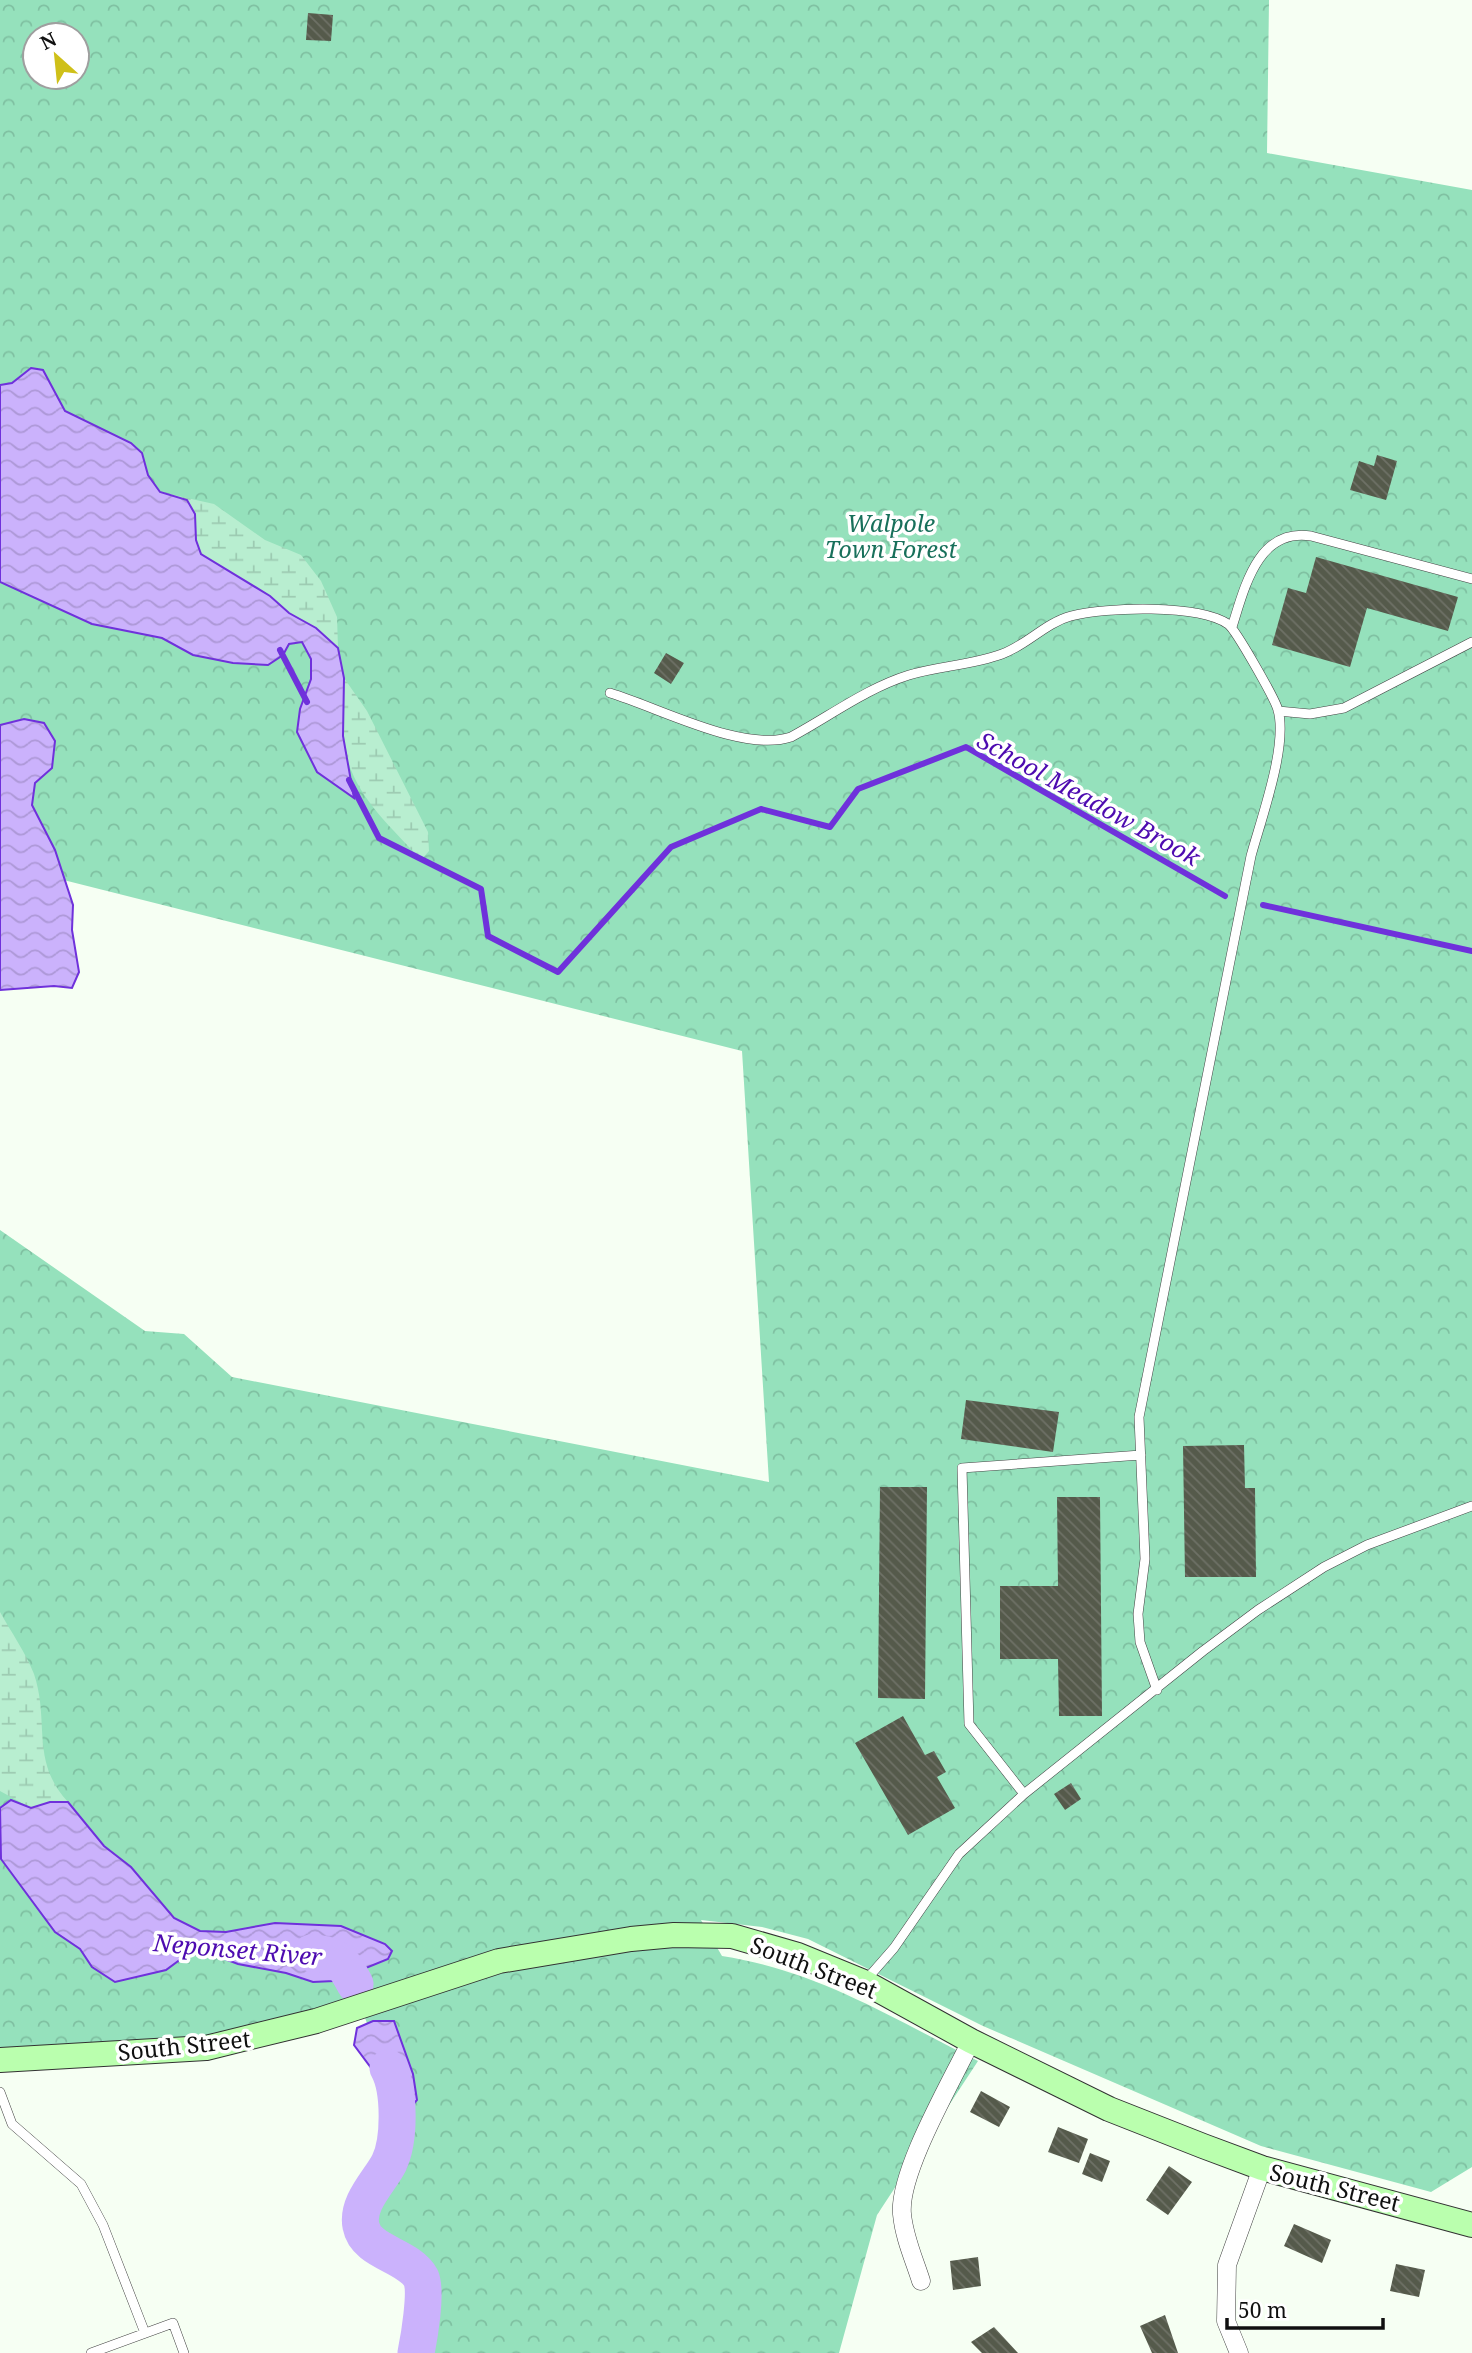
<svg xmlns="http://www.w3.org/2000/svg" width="1472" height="2353" font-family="'Noto Serif',serif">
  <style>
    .forest { fill: url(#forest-crowns); fill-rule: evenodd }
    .wetland { fill: url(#wetland-marsh) }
    .water { fill: url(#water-waves); stroke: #6f31db; stroke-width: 2 }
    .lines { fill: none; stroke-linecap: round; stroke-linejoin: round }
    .stream { stroke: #6f31db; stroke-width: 6 }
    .river { stroke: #cbb2fc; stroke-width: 37 }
    .building { fill: url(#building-back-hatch) }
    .lane-casing { stroke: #434343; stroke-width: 10 }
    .street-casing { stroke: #434343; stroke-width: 19 }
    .secondary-casing { stroke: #323232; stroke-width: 26 }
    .lane { stroke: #fff; stroke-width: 9 }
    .street { stroke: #fff; stroke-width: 18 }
    .secondary { stroke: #baffae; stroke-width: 24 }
    .labels { text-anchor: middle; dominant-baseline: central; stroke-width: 7; stroke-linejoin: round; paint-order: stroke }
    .park-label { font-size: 23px; font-style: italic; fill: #18705b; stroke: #fff }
    .street-label { font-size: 23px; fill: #101010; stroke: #fff }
    .water-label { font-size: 24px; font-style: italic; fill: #4d0bb0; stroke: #fff }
  </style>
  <defs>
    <pattern id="forest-crowns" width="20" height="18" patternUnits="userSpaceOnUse" patternTransform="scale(1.75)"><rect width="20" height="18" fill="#95e1bc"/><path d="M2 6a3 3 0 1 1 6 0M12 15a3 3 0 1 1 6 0" fill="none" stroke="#7fc0a1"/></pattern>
    <pattern id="wetland-marsh" width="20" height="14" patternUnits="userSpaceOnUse" patternTransform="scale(1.75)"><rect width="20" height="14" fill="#b8eed0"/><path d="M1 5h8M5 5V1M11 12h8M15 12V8" fill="none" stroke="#9dcbb2"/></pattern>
    <pattern id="water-waves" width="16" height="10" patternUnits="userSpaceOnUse" patternTransform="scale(1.75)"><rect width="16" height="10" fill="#cbb2fc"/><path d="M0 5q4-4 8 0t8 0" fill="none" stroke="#ad98d7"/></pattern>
    <pattern id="building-back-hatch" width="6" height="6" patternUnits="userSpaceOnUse" patternTransform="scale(1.75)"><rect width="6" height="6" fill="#555a4b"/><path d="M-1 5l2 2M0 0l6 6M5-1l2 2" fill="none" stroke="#6e7166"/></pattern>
  </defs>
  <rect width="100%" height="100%" fill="#f6fff3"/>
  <!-- forest -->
  <path class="forest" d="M 0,0 L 1269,0 L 1267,153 L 1472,190 L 1472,2167 L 1431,2192 L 1261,2146 L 983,2026 L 808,1939 L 762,1927 L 701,1920 L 722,1956 C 818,1971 892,2018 978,2061 L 877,2215 L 839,2353 L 416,2353 L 423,2298 L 421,2279 L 408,2265 L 367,2236 L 361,2226 L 362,2209 L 390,2161 L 398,2107 L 361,2007 L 282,2031 L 0,2060 L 0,1230 L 145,1331 L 184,1334 L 232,1377 L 769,1482 L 742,1051 L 0,864 ZM 35,35 L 77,35 L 77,77 L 35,77 Z"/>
  <!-- wetland -->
  <path class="wetland" d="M 31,368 L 43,370 L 65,411 L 131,443 L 142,453 L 148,475 L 160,492 L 214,504 L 265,540 L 301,555 L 321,581 L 337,617 L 338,648 L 316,628 L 259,628 L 0,385 L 12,383 Z
    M 344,678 L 367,711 L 428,832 L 429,851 L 421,860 C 387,822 349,792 343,738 C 341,719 344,698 344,678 Z
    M 0,1612 C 11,1632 26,1653 34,1674 C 50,1722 30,1761 68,1802 L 50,1803 L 31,1808 L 0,1791 Z"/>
  <!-- water -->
  <path class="water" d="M 31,368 L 43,370 L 65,411 L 131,443 L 142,453 L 148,475 L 160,492 L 187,500 L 195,514 L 196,540 L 201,554 L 270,596 L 289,613 L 316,628 L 338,648 L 344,678 L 343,736 L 354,798 L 317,772 L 297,732 L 300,709 L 311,679 L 311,659 L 302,642 L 289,644 L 283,655 L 268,665 L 233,663 L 193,655 L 162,638 L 92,624 L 0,582 L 0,385 L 12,383 Z
    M 24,719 L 44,723 L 55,741 L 52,768 L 35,783 L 32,805 L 55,850 L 73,905 L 72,930 L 79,972 L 72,988 L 54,986 L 0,990 L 0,725 Z
    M 11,1800 L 31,1808 L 50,1802 L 68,1802 L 104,1846 L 131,1867 L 174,1918 L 200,1931 L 226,1932 L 275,1923 L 341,1926 L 385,1944 L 392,1951 L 388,1959 L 334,1981 L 313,1982 L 286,1973 L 238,1964 L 209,1953 L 185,1956 L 166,1970 L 115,1982 L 92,1967 L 80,1949 L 55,1932 L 1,1859 L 0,1808 Z
    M 373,2021 L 394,2021 L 413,2074 L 417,2100 L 406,2113 L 387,2116 L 380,2101 L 377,2076 L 354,2045 L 357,2028 Z"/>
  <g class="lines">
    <!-- stream -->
    <path class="stream" d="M 280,650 L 307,702
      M 349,780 L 379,838 L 481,889 L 488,936 L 558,972 L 671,847 L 761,809 L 830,827 L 858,789 L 966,747 L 1225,896
      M 1263,905 L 1472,951"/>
    <!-- river -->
    <path class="river" d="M 311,1953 C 337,1954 343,1961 355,1984
      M 388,2068 C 400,2090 400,2140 389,2163 C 380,2181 356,2203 361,2226 C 366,2253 409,2255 421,2278 C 427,2292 419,2338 416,2353"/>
  </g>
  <!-- building -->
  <path class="building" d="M 308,13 L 333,15 L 331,41 L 306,40 Z
    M 1377,455 L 1397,461 L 1386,500 L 1350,490 L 1359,461 L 1374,466 Z
    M 1316,557 L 1458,597 L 1448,631 L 1367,608 L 1350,667 L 1272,645 L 1288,588 L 1306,593 Z
    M 666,653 L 684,663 L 671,684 L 654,673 Z
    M 966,1400 L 1059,1412 L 1053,1452 L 961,1439 Z
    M 1244,1445 L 1245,1488 L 1255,1488 L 1256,1577 L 1185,1577 L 1183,1446 Z
    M 880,1487 L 927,1487 L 925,1699 L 878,1698 Z
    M 1057,1497 L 1100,1497 L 1102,1716 L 1059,1716 L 1058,1659 L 1000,1659 L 1000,1586 L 1058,1586 Z
    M 903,1716 L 925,1755 L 934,1751 L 946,1772 L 937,1777 L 955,1808 L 908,1835 L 855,1743 Z
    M 1071,1783 L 1081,1799 L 1065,1810 L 1054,1794 Z
    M 981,2091 L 1010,2107 L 999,2127 L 970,2112 Z
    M 1058,2127 L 1088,2139 L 1079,2163 L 1048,2152 Z
    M 1090,2153 L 1110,2161 L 1102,2182 L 1082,2174 Z
    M 1169,2166 L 1192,2182 L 1168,2215 L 1146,2200 Z
    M 1294,2224 L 1331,2240 L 1322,2263 L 1284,2246 Z
    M 978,2257 L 981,2286 L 953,2290 L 950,2261 Z
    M 1396,2264 L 1425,2270 L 1419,2297 L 1390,2291 Z
    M 1165,2315 L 1178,2353 L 1152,2353 L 1140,2326 Z
    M 994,2327 L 1018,2353 L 982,2353 L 971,2342 Z"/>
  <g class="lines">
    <defs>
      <path id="lane" d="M 1232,627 C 1245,586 1258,528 1311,536 L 1472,579
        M 610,693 C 660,708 743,753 791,737 C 830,716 867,688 909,675 C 939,666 972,665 1002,654 C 1027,645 1045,623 1071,616 C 1106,607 1198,604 1228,624 C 1236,630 1275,699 1278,710 C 1288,746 1261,819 1251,856 L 1139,1417 L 1145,1559 L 1138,1614 L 1140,1642 L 1157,1690
        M 1278,711 L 1310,714 L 1344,708 L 1472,642
        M 1024,1794 L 969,1724 L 962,1468 L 1141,1455
        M 866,1980 L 894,1948 L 959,1854 L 1024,1794 L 1203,1651 L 1258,1610 L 1324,1567 L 1367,1545 L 1472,1506
        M 0,2092 L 12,2124 L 81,2184 L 103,2225 L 145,2333
        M 91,2353 L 173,2323 L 184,2353"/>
      <path id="street" d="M 921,2281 C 914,2259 904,2237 902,2214 C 898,2173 952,2081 971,2041
        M 1239,2353 L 1226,2321 L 1227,2265 L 1262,2168"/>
      <path id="secondary" d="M 0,2060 L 206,2048 L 316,2021 L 499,1961 L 631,1939 L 674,1935 L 732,1936 L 798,1955 L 864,1982 L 971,2041 L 1109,2109 L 1203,2146 L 1262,2168 L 1472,2225"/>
    </defs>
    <!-- lane casing -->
    <use href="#lane" class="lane-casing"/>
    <!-- street casing -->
    <use href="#street" class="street-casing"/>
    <!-- secondary casing -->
    <use href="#secondary" class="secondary-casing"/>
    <!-- lane -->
    <use href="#lane" class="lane"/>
    <!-- street -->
    <use href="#street" class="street"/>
    <!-- secondary -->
    <use href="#secondary" class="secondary"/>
  </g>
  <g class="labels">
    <!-- park labels -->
    <g class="park-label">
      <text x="891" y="523">Walpole<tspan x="891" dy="26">Town Forest</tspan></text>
    </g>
    <!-- street labels -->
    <g class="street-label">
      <text transform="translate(814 1967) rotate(21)">South Street</text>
      <text transform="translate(184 2045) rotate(-6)">South Street</text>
      <text transform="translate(1335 2187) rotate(14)">South Street</text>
    </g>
    <!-- water labels -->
    <g class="water-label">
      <text transform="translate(1089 798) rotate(29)">School Meadow Brook</text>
      <text transform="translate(238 1949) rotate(5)">Neponset River</text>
    </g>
  </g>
  <!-- north arrow -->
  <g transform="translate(56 56) rotate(333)"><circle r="33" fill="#ffffff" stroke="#9f9f9f" stroke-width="2"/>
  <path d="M0-5L12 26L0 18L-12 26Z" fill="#cfc019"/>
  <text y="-10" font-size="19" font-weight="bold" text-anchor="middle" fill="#101010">N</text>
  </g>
  <!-- scale -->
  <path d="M1227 2318v10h156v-10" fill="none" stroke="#101010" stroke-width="3.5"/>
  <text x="1238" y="2318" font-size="21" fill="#101010" stroke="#ffffff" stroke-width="5" paint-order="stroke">50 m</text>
</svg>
